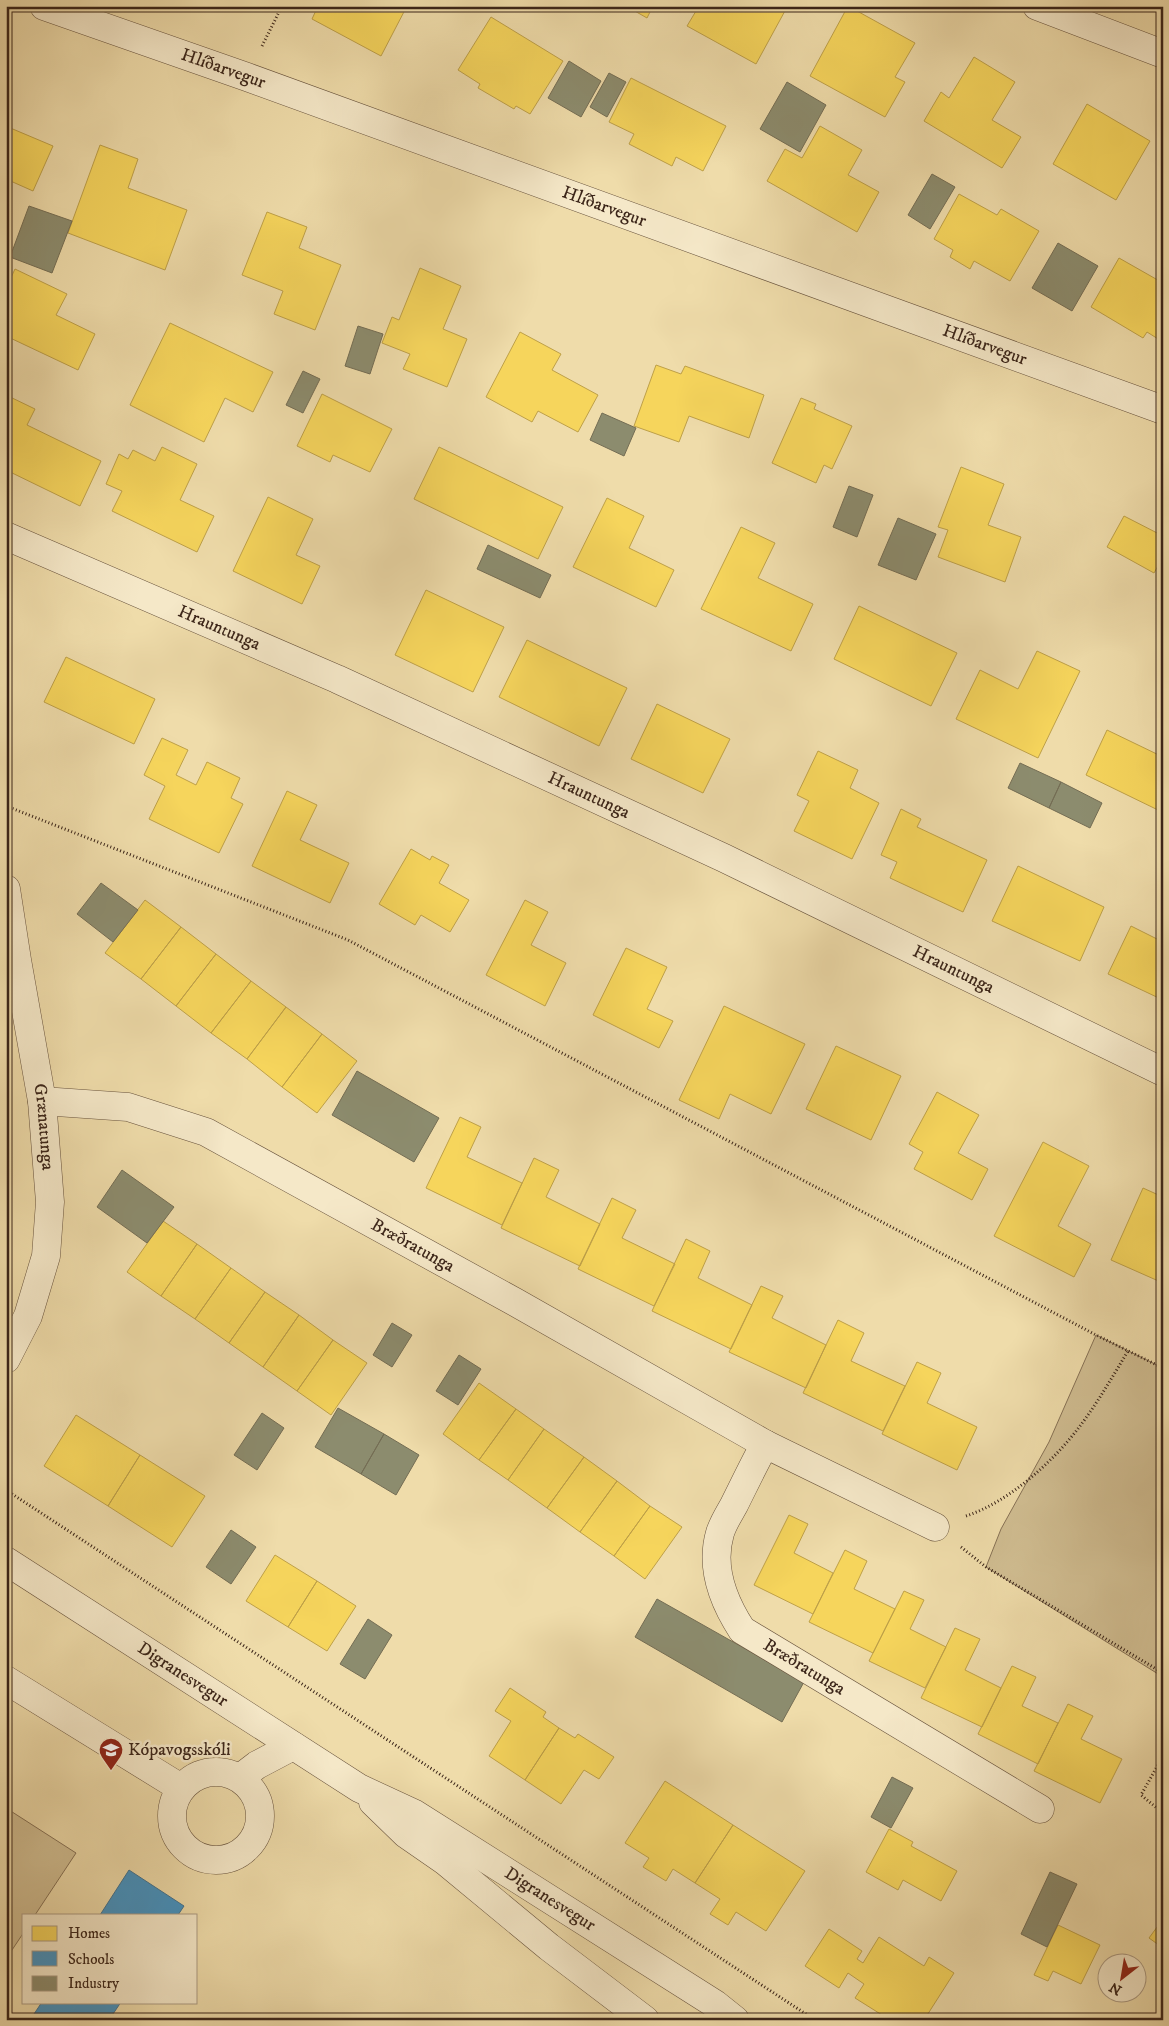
<svg xmlns="http://www.w3.org/2000/svg" width="1169" height="2026" font-family="'IM FELL DW Pica',serif">
  <style>
    .green { fill: #d0bd91; stroke: #867155 }
    .homes { fill: #f6d55c; stroke: #bea048 }
    .schools { fill: #4393c3; stroke: #417290 }
    .industry { fill: #8c8c6e; stroke: #746d54 }
    .lines { fill: none; stroke-linecap: round; stroke-linejoin: round }
    .minor-casing { stroke: #68533d; stroke-width: 29 }
    .path { stroke: #3b2519; stroke-width: 3; stroke-dasharray: 1 2.5; stroke-linecap: butt }
    .minor { stroke: #f5e8c8; stroke-width: 28 }
    .labels { text-anchor: middle; dominant-baseline: central; stroke-width: 5; stroke-linejoin: round; paint-order: stroke }
    .street-label { font-size: 18px; fill: #3b2519; stroke: #f5e8c8 }
    .poi-label { font-size: 18px; fill: #3b2519; stroke: #f5e8c8; text-anchor: start }
  </style>
  <rect width="100%" height="100%" fill="#efdcaa"/>
  <filter id="stains"><feTurbulence type="fractalNoise" baseFrequency=".004" numOctaves="4"/><feColorMatrix values="0 0 0 0 .2 0 0 0 0 .09 0 0 0 0 .02 0 0 0 .5 -.17"/></filter>
  <radialGradient id="worn" r=".72"><stop offset=".6" stop-color="#630" stop-opacity="0"/><stop offset="1" stop-color="#630" stop-opacity=".3"/></radialGradient>
  <!-- green -->
  <path class="green" d="M 1096,1335 L 1163,1368 L 1163,1677 L 986,1567 L 1001,1529 L 1049,1442 Z
    M 6,1808 L 76,1853 L 35,1915 L 24,1915 L 24,1932 L 6,1959 Z"/>
  <!-- homes -->
  <path class="homes" d="M 318,6 L 338,8 L 339,6 L 407,6 L 381,56 L 312,19 Z
    M 626,6 L 653,6 L 647,18 Z
    M 699,6 L 780,6 L 786,9 L 756,64 L 687,26 Z
    M 848,6 L 915,43 L 895,77 L 905,82 L 885,117 L 810,76 Z
    M 491,17 L 563,61 L 530,114 L 516,106 L 514,109 L 478,88 L 480,84 L 458,70 Z
    M 974,57 L 1015,82 L 992,120 L 1021,137 L 1002,168 L 924,121 L 941,92 L 949,98 Z
    M 631,78 L 726,126 L 703,171 L 676,157 L 672,166 L 629,144 L 634,134 L 609,122 Z
    M 1087,104 L 1150,141 L 1116,200 L 1053,164 Z
    M 820,126 L 862,150 L 848,175 L 879,192 L 857,232 L 767,181 L 785,149 L 802,158 Z
    M 8,127 L 53,146 L 33,191 L 6,179 L 6,132 Z
    M 100,145 L 138,159 L 128,188 L 187,210 L 165,270 L 68,233 Z
    M 959,194 L 997,215 L 1001,209 L 1039,231 L 1010,281 L 974,261 L 970,269 L 950,257 L 953,250 L 934,239 Z
    M 267,212 L 307,227 L 299,248 L 341,265 L 315,330 L 274,314 L 283,291 L 242,275 Z
    M 1119,258 L 1163,283 L 1163,342 L 1147,332 L 1143,338 L 1091,307 Z
    M 420,268 L 461,286 L 443,329 L 467,339 L 447,387 L 403,369 L 410,354 L 382,343 L 392,317 L 399,320 Z
    M 15,269 L 67,294 L 56,315 L 95,334 L 78,370 L 6,336 L 6,288 Z
    M 170,323 L 273,372 L 253,412 L 225,398 L 204,442 L 130,405 Z
    M 520,332 L 561,354 L 552,370 L 598,395 L 578,432 L 538,411 L 532,422 L 486,397 Z
    M 656,365 L 681,374 L 685,366 L 764,395 L 749,438 L 689,416 L 679,442 L 634,426 Z
    M 322,394 L 392,429 L 370,472 L 333,455 L 330,462 L 297,446 Z
    M 6,395 L 35,409 L 27,425 L 101,461 L 80,506 L 6,470 Z
    M 801,398 L 816,404 L 814,409 L 852,426 L 832,469 L 824,465 L 816,483 L 772,463 Z
    M 162,447 L 197,464 L 180,500 L 214,516 L 197,552 L 112,511 L 122,491 L 106,484 L 119,454 L 128,459 L 133,450 L 155,461 Z
    M 439,447 L 563,507 L 538,559 L 414,499 Z
    M 961,467 L 1004,484 L 988,525 L 1021,537 L 1005,582 L 938,557 L 948,530 L 938,527 Z
    M 268,497 L 313,519 L 296,555 L 320,566 L 302,604 L 233,571 Z
    M 607,498 L 644,516 L 629,548 L 674,570 L 656,607 L 573,567 Z
    M 1124,516 L 1163,536 L 1163,557 L 1154,573 L 1107,547 Z
    M 741,527 L 775,543 L 758,578 L 813,604 L 791,651 L 701,609 Z
    M 426,590 L 504,627 L 473,692 L 395,655 Z
    M 859,606 L 957,653 L 931,706 L 834,659 Z
    M 527,640 L 627,688 L 599,746 L 499,697 Z
    M 1037,651 L 1080,671 L 1038,758 L 956,719 L 980,670 L 1018,689 Z
    M 66,657 L 155,699 L 134,744 L 44,702 Z
    M 657,704 L 730,739 L 703,793 L 631,759 Z
    M 1107,730 L 1163,757 L 1163,799 L 1158,810 L 1086,775 Z
    M 162,738 L 188,750 L 176,775 L 196,785 L 207,762 L 240,778 L 231,798 L 243,804 L 219,853 L 149,819 L 165,786 L 144,775 Z
    M 818,751 L 858,770 L 850,788 L 879,803 L 852,859 L 794,831 L 809,801 L 797,795 Z
    M 287,791 L 317,805 L 300,840 L 349,863 L 330,903 L 252,866 Z
    M 901,809 L 921,819 L 917,827 L 987,860 L 963,912 L 890,878 L 897,862 L 881,855 Z
    M 411,849 L 430,860 L 432,856 L 449,865 L 439,883 L 469,900 L 450,932 L 421,915 L 415,925 L 379,904 Z
    M 1018,866 L 1104,907 L 1080,961 L 992,921 Z
    M 145,900 L 181,927 L 141,979 L 105,953 Z
    M 525,900 L 548,912 L 531,945 L 566,963 L 545,1006 L 486,975 Z
    M 1131,926 L 1163,942 L 1163,1000 L 1108,974 Z
    M 181,927 L 216,954 L 176,1006 L 141,979 Z
    M 626,948 L 667,967 L 647,1009 L 673,1021 L 659,1048 L 593,1015 Z
    M 216,954 L 251,981 L 211,1033 L 176,1006 Z
    M 251,981 L 286,1007 L 247,1059 L 211,1033 Z
    M 724,1006 L 805,1044 L 771,1114 L 730,1094 L 719,1119 L 679,1100 Z
    M 286,1007 L 322,1034 L 282,1087 L 247,1059 Z
    M 322,1034 L 357,1061 L 317,1113 L 282,1087 Z
    M 836,1046 L 901,1076 L 871,1140 L 806,1109 Z
    M 937,1092 L 979,1115 L 958,1153 L 988,1169 L 972,1200 L 914,1169 L 923,1152 L 909,1144 Z
    M 460,1117 L 481,1127 L 467,1157 L 522,1183 L 502,1225 L 426,1188 Z
    M 1043,1142 L 1089,1166 L 1058,1226 L 1091,1244 L 1074,1277 L 994,1236 Z
    M 534,1158 L 559,1170 L 546,1197 L 600,1224 L 580,1266 L 501,1228 Z
    M 1143,1188 L 1163,1197 L 1163,1242 L 1160,1247 L 1163,1248 L 1163,1283 L 1111,1260 Z
    M 612,1198 L 636,1210 L 622,1238 L 675,1264 L 654,1306 L 578,1269 Z
    M 163,1221 L 197,1244 L 161,1296 L 127,1272 Z
    M 686,1239 L 710,1251 L 698,1278 L 752,1305 L 731,1349 L 652,1311 Z
    M 197,1244 L 231,1268 L 195,1319 L 161,1296 Z
    M 231,1268 L 265,1292 L 229,1343 L 195,1319 Z
    M 761,1286 L 783,1296 L 772,1318 L 826,1345 L 806,1388 L 729,1352 Z
    M 265,1292 L 299,1315 L 263,1367 L 229,1343 Z
    M 299,1315 L 333,1340 L 297,1391 L 263,1367 Z
    M 838,1320 L 864,1333 L 851,1361 L 905,1386 L 883,1431 L 803,1393 Z
    M 333,1340 L 367,1363 L 331,1415 L 297,1391 Z
    M 917,1362 L 941,1373 L 927,1403 L 977,1427 L 957,1470 L 882,1434 Z
    M 479,1383 L 516,1409 L 479,1460 L 443,1434 Z
    M 516,1409 L 544,1429 L 508,1480 L 479,1460 Z
    M 76,1415 L 140,1455 L 108,1506 L 44,1466 Z
    M 544,1429 L 584,1457 L 547,1508 L 508,1480 Z
    M 140,1455 L 205,1496 L 172,1547 L 108,1506 Z
    M 584,1457 L 617,1481 L 580,1532 L 547,1508 Z
    M 617,1481 L 650,1506 L 614,1556 L 580,1532 Z
    M 650,1506 L 682,1527 L 645,1579 L 614,1556 Z
    M 789,1515 L 808,1524 L 794,1553 L 833,1573 L 813,1614 L 754,1585 Z
    M 845,1550 L 867,1561 L 854,1589 L 895,1609 L 873,1653 L 809,1622 Z
    M 275,1555 L 317,1581 L 288,1627 L 246,1601 Z
    M 317,1581 L 356,1606 L 327,1651 L 288,1627 Z
    M 904,1591 L 924,1600 L 910,1629 L 946,1647 L 925,1688 L 869,1661 Z
    M 955,1628 L 980,1639 L 965,1670 L 1001,1688 L 982,1727 L 921,1698 Z
    M 1012,1666 L 1036,1677 L 1022,1706 L 1058,1723 L 1038,1764 L 978,1734 Z
    M 510,1688 L 546,1712 L 543,1717 L 559,1728 L 525,1780 L 489,1756 L 511,1721 L 495,1711 Z
    M 1068,1704 L 1093,1716 L 1081,1739 L 1122,1759 L 1100,1803 L 1034,1771 Z
    M 559,1728 L 575,1738 L 578,1734 L 614,1757 L 599,1779 L 584,1770 L 561,1804 L 525,1780 Z
    M 665,1781 L 733,1825 L 695,1883 L 673,1869 L 666,1881 L 643,1867 L 649,1858 L 625,1843 Z
    M 733,1825 L 805,1871 L 766,1931 L 736,1912 L 728,1925 L 710,1914 L 720,1899 L 695,1883 Z
    M 889,1829 L 913,1842 L 911,1846 L 957,1871 L 941,1901 L 903,1880 L 898,1890 L 866,1872 Z
    M 1163,1919 L 1163,1948 L 1149,1938 Z
    M 1058,1925 L 1100,1945 L 1081,1984 L 1053,1971 L 1048,1981 L 1034,1975 Z
    M 829,1929 L 862,1951 L 857,1959 L 863,1963 L 879,1937 L 924,1966 L 929,1957 L 954,1973 L 924,2020 L 890,2020 L 855,1998 L 864,1984 L 848,1973 L 839,1988 L 805,1966 Z"/>
  <!-- schools -->
  <path class="schools" d="M 129,1870 L 184,1906 L 178,1915 L 100,1915 Z
    M 42,2002 L 121,2002 L 109,2020 L 30,2020 Z"/>
  <!-- industry -->
  <path class="industry" d="M 569,61 L 601,81 L 581,117 L 548,98 Z
    M 609,73 L 626,82 L 607,117 L 590,107 Z
    M 787,82 L 826,105 L 800,152 L 760,129 Z
    M 932,174 L 955,187 L 930,229 L 908,215 Z
    M 29,206 L 72,221 L 52,273 L 10,257 Z
    M 1058,243 L 1098,266 L 1072,311 L 1032,288 Z
    M 358,326 L 383,334 L 370,374 L 345,366 Z
    M 303,371 L 320,379 L 303,413 L 286,405 Z
    M 602,413 L 636,428 L 624,456 L 590,440 Z
    M 849,486 L 873,495 L 857,537 L 833,527 Z
    M 898,518 L 936,534 L 916,580 L 878,565 Z
    M 488,545 L 551,575 L 540,598 L 477,569 Z
    M 1020,763 L 1061,782 L 1049,808 L 1008,788 Z
    M 1061,782 L 1102,803 L 1090,828 L 1049,808 Z
    M 101,883 L 138,910 L 113,942 L 77,914 Z
    M 357,1071 L 439,1118 L 414,1162 L 332,1115 Z
    M 122,1170 L 174,1207 L 147,1243 L 97,1207 Z
    M 392,1323 L 412,1335 L 392,1367 L 373,1355 Z
    M 459,1355 L 481,1369 L 458,1405 L 436,1391 Z
    M 338,1408 L 384,1434 L 361,1474 L 315,1447 Z
    M 262,1413 L 284,1428 L 257,1470 L 234,1455 Z
    M 384,1434 L 419,1455 L 396,1495 L 361,1474 Z
    M 231,1530 L 256,1547 L 231,1584 L 206,1567 Z
    M 657,1599 L 804,1682 L 782,1722 L 635,1637 Z
    M 368,1619 L 392,1635 L 365,1679 L 340,1664 Z
    M 892,1777 L 913,1788 L 891,1828 L 871,1817 Z
    M 1050,1872 L 1077,1884 L 1047,1947 L 1021,1934 Z"/>
  <g class="lines">
    <defs>
      <g id="minor">
        <path id="s1" d="M 44,6 L 247,77 L 1163,410"/>
        <path d="M 1037,6 L 1163,54"/>
        <path id="s2" d="M 6,536 L 337,679 L 724,858 L 1163,1072"/>
        <path id="s3" d="M 6,889 L 17,960 L 42,1101 L 50,1202 L 46,1256 L 28,1316 L 6,1359"/>
        <path id="s4" d="M 42,1101 L 128,1107 L 206,1132 L 515,1302 L 765,1444 L 935,1527"/>
        <path id="s5" d="M 765,1444 C 754,1464 744,1485 734,1505 C 729,1514 723,1523 720,1533 C 710,1567 723,1601 742,1630 L 1040,1809"/>
        <path id="s6" d="M 6,1561 L 359,1788 L 415,1814 L 715,2004 L 735,2020"/>
        <path d="M 6,1680 L 181,1788"/>
        <circle cx="216" cy="1816" r="44"/>
        <path d="M 240,1778 L 257,1765 L 293,1746"/>
        <path d="M 373,1802 L 406,1834 L 445,1861 L 549,1947 L 645,2020"/>
      </g>
    </defs>
    <!-- minor casing -->
    <use href="#minor" class="minor-casing"/>
    <!-- path -->
    <path class="path" d="M 262,46 L 282,6
      M 6,806 L 348,940 L 1096,1335 L 1163,1368
      M 6,1490 L 815,2020
      M 966,1516 C 1009,1502 1054,1461 1080,1426 C 1098,1402 1113,1376 1128,1351
      M 961,1547 L 986,1567 L 1163,1673
      M 1163,1756 L 1141,1795 L 1163,1813"/>
    <!-- minor -->
    <use href="#minor" class="minor"/>
  </g>
  <!-- icons -->
  <defs>
    <symbol id="school-pin" viewBox="-11 -11 22 30"><path d="M0 17L-7.5 6A9.5 9.5 0 1 1 7.5 6Z" fill="#8f2418" stroke="#f5e8c8"/><path d="M0-5L7-2L0 1L-7-2ZM-4 1L0 2.5L4 1V4Q0 6-4 4Z" fill="#fff"/></symbol>
  </defs>
  <g fill-rule="evenodd">
    <use href="#school-pin" x="97" y="1736" width="28" height="38"/>
  </g>
  <g class="labels">
    <!-- street labels -->
    <g class="street-label">
      <text stroke="none"><textPath href="#s1" startOffset="190">Hlíðarvegur</textPath></text>
      <text stroke="none"><textPath href="#s1" startOffset="595">Hlíðarvegur</textPath></text>
      <text stroke="none"><textPath href="#s1" startOffset="1000">Hlíðarvegur</textPath></text>
      <text stroke="none"><textPath href="#s2" startOffset="232">Hrauntunga</textPath></text>
      <text stroke="none"><textPath href="#s2" startOffset="638">Hrauntunga</textPath></text>
      <text stroke="none"><textPath href="#s2" startOffset="1042">Hrauntunga</textPath></text>
      <text stroke="none"><textPath href="#s3" startOffset="241">Grænatunga</textPath></text>
      <text stroke="none"><textPath href="#s4" startOffset="404">Bræðratunga</textPath></text>
      <text stroke="none"><textPath href="#s5" startOffset="275">Bræðratunga</textPath></text>
      <text stroke="none"><textPath href="#s6" startOffset="210">Digranesvegur</textPath></text>
      <text stroke="none"><textPath href="#s6" startOffset="641">Digranesvegur</textPath></text>
    </g>
    <!-- poi labels -->
    <g class="poi-label">
      <text x="128" y="1750">Kópavogsskóli</text>
    </g>
  </g>
  <!-- margin -->
  <rect width="1169" height="2026" fill="none" stroke="#efdcaa" stroke-width="25"/>
  <rect x="8" y="8" width="1154" height="2011" fill="none" stroke="#3b2519" stroke-width="2.5"/>
  <rect x="12" y="12" width="1144" height="2001" fill="none" stroke="#3b2519"/>
  <!-- legend -->
  <rect x="22" y="1914" width="175" height="90" fill="#f5e8c8" stroke="#ab9a82"/>
  <rect x="32" y="1926" width="25" height="15" fill="#f6d55c" stroke="#ab9a82"/>
  <text x="68" y="1938" font-size="15" fill="#3b2519">Homes</text>
  <rect x="32" y="1951" width="25" height="15" fill="#4393c3" stroke="#ab9a82"/>
  <text x="68" y="1964" font-size="15" fill="#3b2519">Schools</text>
  <rect x="32" y="1976" width="25" height="15" fill="#8c8c6e" stroke="#ab9a82"/>
  <text x="68" y="1988" font-size="15" fill="#3b2519">Industry</text>
  <!-- north arrow -->
  <g transform="translate(1122 1978) rotate(211)"><circle r="24" fill="#f5e8c8" stroke="#ab9a82"/>
  <path d="M0-4L9 19L0 12L-9 19Z" fill="#8f2418"/>
  <text y="-8" font-size="14" font-weight="bold" text-anchor="middle" fill="#3b2519">N</text>
  </g>
  <rect width="100%" height="100%" filter="url(#stains)"/>
  <rect width="100%" height="100%" fill="url(#worn)"/>
</svg>
